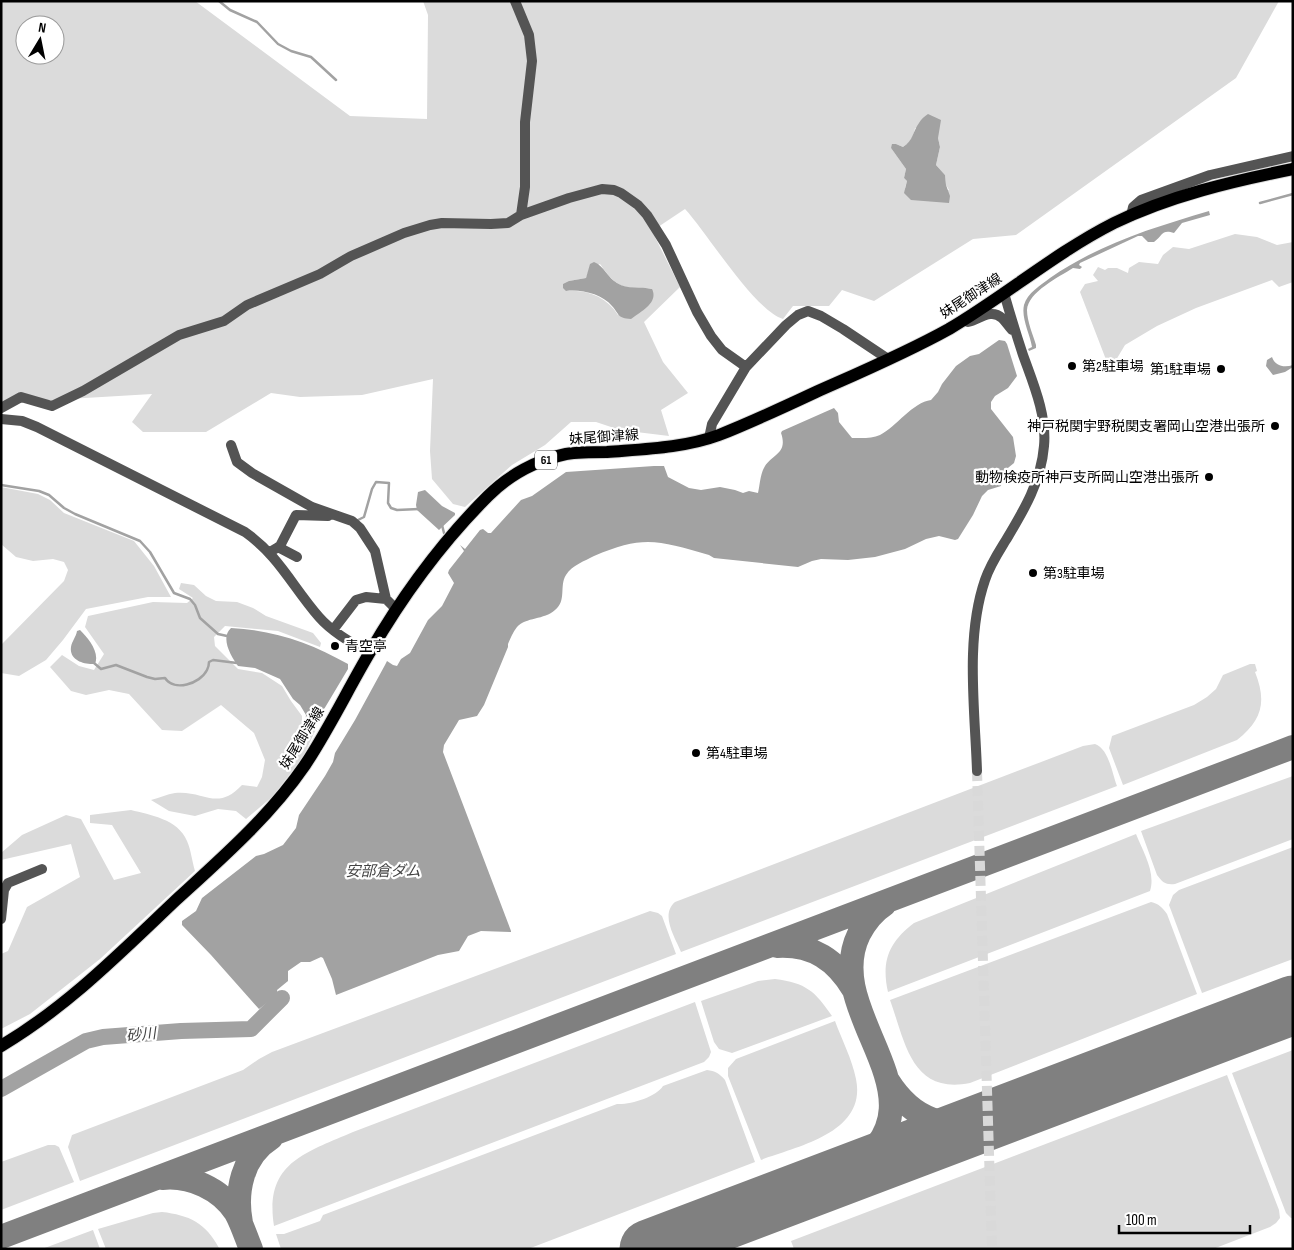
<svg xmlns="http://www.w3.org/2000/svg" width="1294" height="1250" font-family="'Sofia Sans Condensed','Noto Sans JP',sans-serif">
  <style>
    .green { fill: #dbdbdb; fill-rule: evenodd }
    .water { fill: #a2a2a2 }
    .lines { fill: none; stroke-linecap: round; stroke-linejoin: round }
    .stream { stroke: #a2a2a2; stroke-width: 2.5 }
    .river { stroke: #a2a2a2; stroke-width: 16 }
    .taxiway { stroke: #808080; stroke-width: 24 }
    .runway { stroke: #808080; stroke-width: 59 }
    .minor-tunnel { stroke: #d9d9d9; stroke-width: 10; stroke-dasharray: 10 5; stroke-linecap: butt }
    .major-casing { stroke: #dbdbdb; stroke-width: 14 }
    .minor { stroke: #545454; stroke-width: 10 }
    .major { stroke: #000; stroke-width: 12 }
    .poi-dot { fill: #000; stroke: #fff; stroke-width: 2 }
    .labels { text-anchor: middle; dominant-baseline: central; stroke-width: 4.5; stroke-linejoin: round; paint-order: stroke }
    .shield { fill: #fff; stroke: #4c4c4c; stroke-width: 1 }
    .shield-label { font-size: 12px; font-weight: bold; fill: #000 }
    .street-label { font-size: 14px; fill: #000; stroke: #fff }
    .poi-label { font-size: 14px; fill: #000; stroke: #fff; text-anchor: start }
    .water-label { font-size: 15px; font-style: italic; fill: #434343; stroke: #fff }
  </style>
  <rect width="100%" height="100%" fill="#fff"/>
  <!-- green -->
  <path class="green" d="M 1,1 L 195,1 L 350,116 L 427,119 L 428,15 L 423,1 L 1279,1 L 1236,78 L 1016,235 L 973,239 L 874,301 L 842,290 L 829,306 L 793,306 L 783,319 C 754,310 708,234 685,209 L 652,231 L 680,287 L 644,322 L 663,362 L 688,393 L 661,410 L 669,436 L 620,430 L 596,422 L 571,422 L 545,445 L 512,465 L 465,507 L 453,504 L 432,479 L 430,451 L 433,379 L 362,395 L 300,397 L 271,393 L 206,432 L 143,432 L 132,422 L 152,394 L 1,403 ZM 25,25 L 55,25 L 55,55 L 25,55 ZM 915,128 L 938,138 L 940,147 L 936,165 L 945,175 L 946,185 L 949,190 L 905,188 L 907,181 L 904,178 L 906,169 L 891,148 L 896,144 L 903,147 C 910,143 914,136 915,128 ZM 600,264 C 608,275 616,287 632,288 C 639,289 645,287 652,289 L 618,315 C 607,297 587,289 566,291 L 569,281 L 586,278 L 589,270 Z
    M 1235,234 L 1257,237 L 1277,245 L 1293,242 L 1293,282 L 1279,287 L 1272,280 L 1196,308 L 1157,326 L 1125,345 L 1110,370 L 1080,292 L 1085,284 L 1098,281 L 1093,275 L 1098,267 L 1105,270 L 1108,268 L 1117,268 L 1128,273 L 1129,268 L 1139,262 L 1158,264 L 1163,255 L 1173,247 L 1189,249 Z
    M 1,487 L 38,494 L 50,500 L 64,513 L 134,541 L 154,566 L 171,597 L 148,597 L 86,609 L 63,640 L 46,660 L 19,676 L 1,673 L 1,645 L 64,581 L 68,570 L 64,562 L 53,559 L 33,561 L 16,557 L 1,544 Z
    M 181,583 L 194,585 L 206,596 L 216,601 L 237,602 L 253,608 L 266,616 L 313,633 L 321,643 L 320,647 L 278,631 L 225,626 L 214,637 L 215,646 L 238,669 L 262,673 L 282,686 L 291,701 L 302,716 L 302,728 L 316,729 L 303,757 L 272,797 L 246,819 L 236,811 L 218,809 L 195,816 L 169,811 L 151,800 C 159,798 167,794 175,793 C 204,790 217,812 242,785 L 257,787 L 262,777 L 265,760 L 254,733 L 221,705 L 182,731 L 162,730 L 129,694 L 109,690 L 86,695 L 71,691 L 50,667 L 62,655 L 79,666 L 94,670 L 104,654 L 85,627 L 88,616 L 153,602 L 187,603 L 193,598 L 179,589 Z
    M 1250,664 L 1255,664 L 1257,671 L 1255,672 C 1267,702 1262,720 1237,740 L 1123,785 L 1109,748 L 1112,736 L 1194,705 L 1207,697 L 1216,689 L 1223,675 Z
    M 1095,744 C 1109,749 1112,773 1117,786 L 681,952 C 675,937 660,915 675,902 L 1083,746 Z
    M 1293,776 L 1293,839 L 1175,884 C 1166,885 1163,883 1157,875 L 1141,831 Z
    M 131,810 C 150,815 178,819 187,841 C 191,850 192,861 195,871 L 100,959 L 30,1014 L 1,1029 L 1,954 L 8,951 L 27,907 L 80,877 L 71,844 L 1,860 L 1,853 L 22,835 L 66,815 L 81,819 L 114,880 L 141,873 L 112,825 L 90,823 L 90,815 Z
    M 1136,834 C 1143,852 1156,872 1150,891 L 888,992 C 881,961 889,942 914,923 Z
    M 1293,847 L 1293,959 L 1202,993 L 1169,905 L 1173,895 L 1179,890 Z
    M 1151,902 C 1159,904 1162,907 1167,914 L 1197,994 L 970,1083 C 911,1095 905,1041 890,1000 Z
    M 650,911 L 658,913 L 662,916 L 676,954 L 80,1181 L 68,1147 L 72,1135 L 243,1070 L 259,1059 L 272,1052 Z
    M 775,979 C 806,983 815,991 832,1016 L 732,1053 L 719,1049 L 714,1042 L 701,1001 L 758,981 Z
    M 695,1002 L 711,1052 L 709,1057 L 704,1062 L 274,1226 C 264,1163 305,1153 353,1132 Z
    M 835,1021 C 842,1040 852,1059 856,1079 C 867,1133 798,1146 761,1160 L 728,1076 L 728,1068 L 736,1059 Z
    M 1293,1050 L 1293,1218 L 1291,1218 L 1286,1213 L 1232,1073 Z
    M 707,1070 C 715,1071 719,1073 725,1080 L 755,1162 L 528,1249 L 281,1249 L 276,1234 L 284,1234 L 320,1221 L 323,1215 L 617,1104 C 630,1105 656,1097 663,1086 Z
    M 1227,1075 L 1279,1210 L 1280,1218 L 1276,1223 L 1270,1227 L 1213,1249 L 794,1249 L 791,1241 Z
    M 48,1145 L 55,1145 L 59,1147 L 74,1182 L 1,1210 L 1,1162 Z
    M 162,1212 C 189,1215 206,1223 219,1248 L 106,1249 L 98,1229 L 153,1213 Z
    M 93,1230 L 100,1249 L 42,1249 Z"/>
  <!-- water -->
  <path class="water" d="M 928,114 L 941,120 L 938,138 L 940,147 L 936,165 L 945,175 L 946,185 L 950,196 L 949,203 L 911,200 L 904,193 L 907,181 L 904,178 L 906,169 L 891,148 L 892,144 L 896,144 L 903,147 C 913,141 913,131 919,123 C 921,119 925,116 928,114 Z
    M 1209,211 L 1210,215 L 1182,223 L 1174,233 C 1162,229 1163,235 1154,242 L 1148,242 L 1142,236 L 1138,236 L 1080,263 L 1079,265 L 1082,267 L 1080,269 L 1073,268 C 1059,277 1028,292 1027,310 C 1027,321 1033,335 1036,345 L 1036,348 L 1029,351 L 1028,349 L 1032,347 C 1030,334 1021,318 1024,305 C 1027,293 1041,285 1050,278 C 1099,244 1152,228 1209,211 Z
    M 594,262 C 604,266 608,278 617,283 C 628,290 640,286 652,289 C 659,303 640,312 631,319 C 617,318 620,315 612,306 C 602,294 581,289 566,291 L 563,288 L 563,284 L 569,281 L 586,278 L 590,264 Z
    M 999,340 L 1005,341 L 1007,344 L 1017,376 L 1008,388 L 995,396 L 991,402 L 991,409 L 1013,437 L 1016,456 L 1014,463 L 1003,472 L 1001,486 L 988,490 L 982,496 L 973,515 L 958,539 L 955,540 L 939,536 L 926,539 L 905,549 L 875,557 L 848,560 L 821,559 L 812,561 L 798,567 L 714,558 L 709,555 C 660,541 644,534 594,556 C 585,561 572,565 566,575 C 559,586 567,601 555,610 C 544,620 526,617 517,627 C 513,632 510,639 508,644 L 508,647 L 484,705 L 477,716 L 459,720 L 444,745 L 443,752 L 511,931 L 511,932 L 481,931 L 468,936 L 459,951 L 438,955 L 336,995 L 332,979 L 323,958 L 321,957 L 310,962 L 301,962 L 288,971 L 288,981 L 277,990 L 278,994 L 259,1009 L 211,955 L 182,925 L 182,921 L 196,911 L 202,898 L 256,856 L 264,854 L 283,845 L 296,828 L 299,815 L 325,776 L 333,762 L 335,753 L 355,720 L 385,665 L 387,661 L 393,665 L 397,666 L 401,659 L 410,653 L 428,620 L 442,606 L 454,583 L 448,573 L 449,570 L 464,551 L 460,545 L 465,549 L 480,530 L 483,529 L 488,533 L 491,533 L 521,500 L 532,496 L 566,472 L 654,466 L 664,466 L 668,477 L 689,488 L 701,490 L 720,487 L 735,490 L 743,493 L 749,491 L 758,493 C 760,485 760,474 765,466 C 773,454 788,453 781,433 L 782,431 L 834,408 L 838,413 L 839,422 L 852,438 C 860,438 872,439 880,435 C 896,427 913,402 931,400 L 938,392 L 942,384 L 956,366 L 970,356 L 979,354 Z
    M 1272,357 C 1275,366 1284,368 1293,365 L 1293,367 L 1285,372 L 1273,375 L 1266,366 L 1267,360 Z
    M 425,490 L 442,506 L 455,513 L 455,515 L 439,530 L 417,510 L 416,505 L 418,492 Z
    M 231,628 C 274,630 311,643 348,664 L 348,669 L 314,726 L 305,725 L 306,715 L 300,705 L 293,699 L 280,679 L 255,668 L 238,666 C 231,656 220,638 231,628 Z
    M 80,630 C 88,638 100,652 95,664 C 84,665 69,660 71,647 C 72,641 76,637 77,631 Z"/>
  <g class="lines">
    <!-- stream -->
    <path class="stream" d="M 219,1 L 230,10 L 257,22 L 278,44 L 291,51 L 311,57 L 336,80
      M 1260,203 L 1293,194
      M 1,485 L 39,491 L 49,495 L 64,508 L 75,514 L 140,541 L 150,552 L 174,593 L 190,599 L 195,605 L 200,618 L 218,634 L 227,636
      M 358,520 L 364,517 L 372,489 L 376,482 L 389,483 L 388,503 L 391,508 L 397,510 L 419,509
      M 442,525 L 444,533
      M 94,663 L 101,669 L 116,665 L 147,677 L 155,679 L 165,678 C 174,692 200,684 207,670 C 208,668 209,665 209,662 L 213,660 L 237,663"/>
    <!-- river -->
    <path class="river" d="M 1,1089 L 86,1041 L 103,1037 L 181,1031 L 251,1029 L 282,998"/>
    <!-- taxiway -->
    <path class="taxiway" d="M 777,946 C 813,944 836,960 854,990
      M 888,1081 C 914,1122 945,1129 990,1120
      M 842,1176 C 962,1102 818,1018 859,934 C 865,923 873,912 884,905
      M 162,1178 C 190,1175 221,1189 236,1213 C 242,1224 246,1237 251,1249
      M 241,1223 C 235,1192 242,1156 271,1138
      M 1,1237 L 1293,747"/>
    <!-- runway -->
    <path class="runway" d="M 649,1249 L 1293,1005"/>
    <!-- minor-tunnel -->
    <path class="minor-tunnel" d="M 977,771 L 992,1249"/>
    <defs>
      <path id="major" d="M 1,1046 C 68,1006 120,953 176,900 C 222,858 270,816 305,765 C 329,729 348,689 370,652 C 403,595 442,542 488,496 C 509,475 537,460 566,454 C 579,452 593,452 607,452 C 644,449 684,448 719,435 C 752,422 784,407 816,392 C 861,372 906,353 949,329 C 1005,296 1055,253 1114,223 C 1169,196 1233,181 1293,169"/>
    </defs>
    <!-- major casing -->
    <use href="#major" class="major-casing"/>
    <!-- minor -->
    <path class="minor" d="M 515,1 L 529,35 L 532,61 L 525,122 L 525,187 L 521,215
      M 1131,216 L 1133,207 L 1141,200 L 1210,175 L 1293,156
      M 968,322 C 980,319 991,308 1002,318 C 1006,322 1009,327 1012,330
      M 1,408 L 21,397 L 52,406 L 83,391 L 179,335 L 224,321 L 247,305 L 320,274 L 351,256 L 404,233 L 430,225 L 442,223 L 491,224 L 508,223 L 521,215 L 569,198 L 602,189 L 614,190 L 621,193 L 638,205 L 647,215 L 666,245 L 697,312 L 711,336 L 722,350 L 746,367
      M 1,419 L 22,421 L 37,427 L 245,532 C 279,556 292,586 319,617 C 332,632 352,643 369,653
      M 709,438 L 712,424 L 746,367 L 786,325 L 798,315 L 808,311 L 821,316 L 843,329 L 888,359
      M 231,445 L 237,462 L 252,473 L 312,507 L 352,521 L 360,528 L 375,551 L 386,599 L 396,609
      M 278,547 L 297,557
      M 270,552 L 280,546 L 296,515 L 328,516
      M 333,630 L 356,600 L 366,597 L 386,599
      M 977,771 C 975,710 965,638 985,580 C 990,565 998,553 1006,540 C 1024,510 1041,482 1044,446 C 1047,415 1033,383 1023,355 C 1016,334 1010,314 1004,293
      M 1,919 L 4,890 L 8,883 L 42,869"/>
    <!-- major -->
    <use href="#major" class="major"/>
  </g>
  <!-- markers -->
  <g class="poi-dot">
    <circle cx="1072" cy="366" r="5"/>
    <circle cx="1221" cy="369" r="5"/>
    <circle cx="1275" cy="426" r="5"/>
    <circle cx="1209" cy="477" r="5"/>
    <circle cx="1033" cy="573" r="5"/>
    <circle cx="335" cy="646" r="5"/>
    <circle cx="696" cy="753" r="5"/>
  </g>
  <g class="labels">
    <!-- shield labels -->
    <rect class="shield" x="535" y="450.5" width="22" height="19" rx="4"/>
    <g class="shield-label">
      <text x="546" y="460">61</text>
    </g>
    <!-- street labels -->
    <g class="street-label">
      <text transform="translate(971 296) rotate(-33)">妹尾御津線</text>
      <text transform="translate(604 437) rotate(-4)">妹尾御津線</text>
      <text transform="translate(302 738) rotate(-58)">妹尾御津線</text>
    </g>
    <!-- poi labels -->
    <g class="poi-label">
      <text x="1082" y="366">第2駐車場</text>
      <text x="1211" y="369" text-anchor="end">第1駐車場</text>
      <text x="1265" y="426" text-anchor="end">神戸税関宇野税関支署岡山空港出張所</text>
      <text x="1199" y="477" text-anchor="end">動物検疫所神戸支所岡山空港出張所</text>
      <text x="1043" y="573">第3駐車場</text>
      <text x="345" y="646">青空亭</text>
      <text x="706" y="753">第4駐車場</text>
    </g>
    <!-- water labels -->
    <g class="water-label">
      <text x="383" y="871">安部倉ダム</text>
      <text transform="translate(141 1035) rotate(-6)">砂川</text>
    </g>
  </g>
  <!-- border -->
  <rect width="1294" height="1250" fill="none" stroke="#000000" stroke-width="5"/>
  <!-- north arrow -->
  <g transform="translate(40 40) rotate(10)"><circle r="24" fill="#ffffff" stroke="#999999"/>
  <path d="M0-4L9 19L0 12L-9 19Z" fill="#000000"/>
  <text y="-8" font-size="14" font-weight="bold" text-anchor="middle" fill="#000000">N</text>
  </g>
  <!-- scale -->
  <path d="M1119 1225v8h131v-8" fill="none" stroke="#000000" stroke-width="2.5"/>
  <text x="1126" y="1225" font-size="15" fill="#000000" stroke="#ffffff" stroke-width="4" paint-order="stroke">100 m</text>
</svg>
